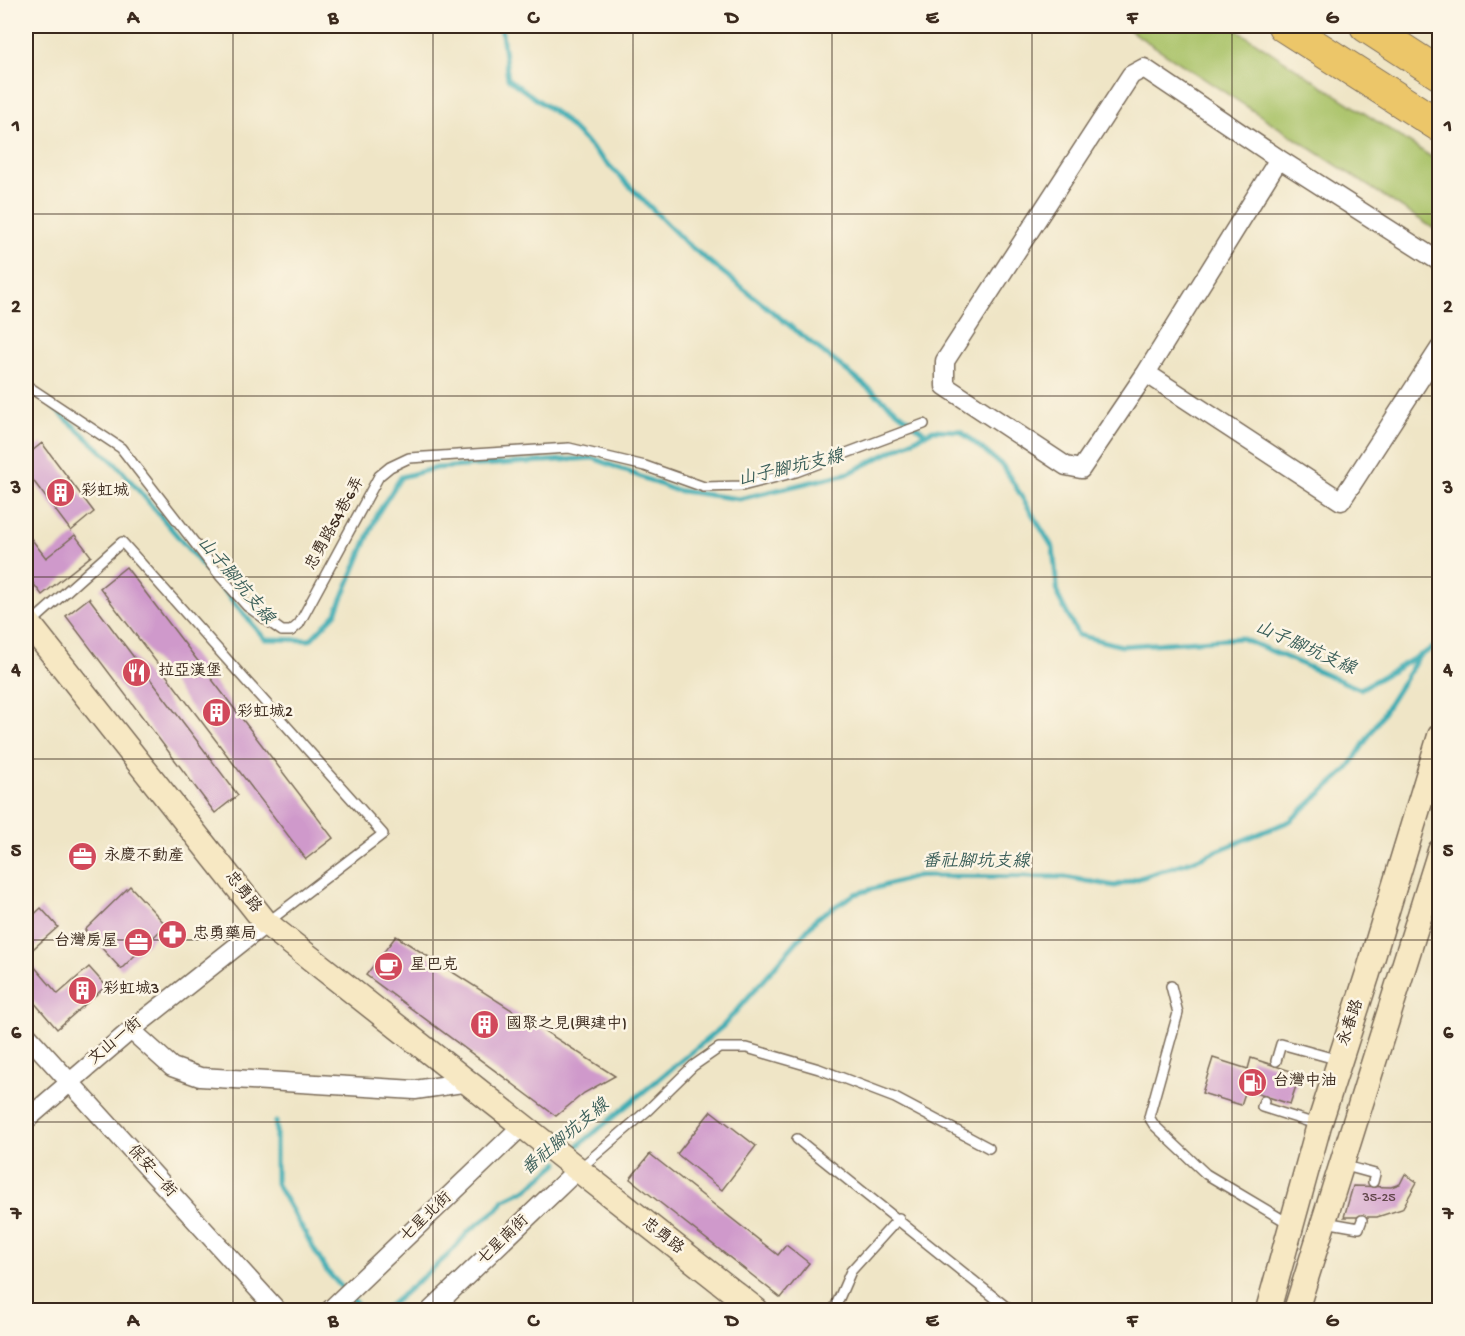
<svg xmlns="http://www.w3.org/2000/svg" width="1465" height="1336" font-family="'Gochi Hand','LXGW WenKai TC',sans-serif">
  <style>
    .green { fill: #a9c268; stroke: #727643; stroke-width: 1.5 }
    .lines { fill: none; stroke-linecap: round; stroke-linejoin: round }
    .stream { stroke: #39abb2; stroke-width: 5 }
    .building { fill: #cf99cb }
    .lane-casing { stroke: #7a6b59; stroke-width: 12 }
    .street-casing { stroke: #7a6b59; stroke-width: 21 }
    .secondary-casing { stroke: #7a6b59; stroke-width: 27 }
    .highway-casing { stroke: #7a6b59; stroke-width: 34 }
    .lane { stroke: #fff; stroke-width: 9 }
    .street { stroke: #fff; stroke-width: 18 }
    .secondary { stroke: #f7e8c3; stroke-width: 24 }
    .highway { stroke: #ecc669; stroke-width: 32 }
    .grid { fill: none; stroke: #3b2a1e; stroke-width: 1.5; stroke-opacity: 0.55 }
    .labels { text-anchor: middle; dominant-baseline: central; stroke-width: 5; stroke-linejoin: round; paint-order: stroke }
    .number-label { font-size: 14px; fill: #604649 }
    .poi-label { font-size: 16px; fill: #3b2a1e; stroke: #fcf5e5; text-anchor: start }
    .street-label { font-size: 16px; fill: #3b2a1e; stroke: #fcf5e5 }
    .water-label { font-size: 18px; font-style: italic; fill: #3a5e59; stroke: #fcf5e5 }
    .neatline { fill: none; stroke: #3b2a1e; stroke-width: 2 }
    .grid-label { font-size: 20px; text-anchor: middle; font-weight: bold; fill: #3b2a1e }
  </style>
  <rect width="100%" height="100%" fill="#fcf5e5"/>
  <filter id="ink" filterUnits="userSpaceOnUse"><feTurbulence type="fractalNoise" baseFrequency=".0167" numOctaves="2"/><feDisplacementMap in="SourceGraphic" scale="12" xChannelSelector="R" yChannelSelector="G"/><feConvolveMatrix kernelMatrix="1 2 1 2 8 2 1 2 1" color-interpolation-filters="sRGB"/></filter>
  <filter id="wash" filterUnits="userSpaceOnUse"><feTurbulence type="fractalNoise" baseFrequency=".008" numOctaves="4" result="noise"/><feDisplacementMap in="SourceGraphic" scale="24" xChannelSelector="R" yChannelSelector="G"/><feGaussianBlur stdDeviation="1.35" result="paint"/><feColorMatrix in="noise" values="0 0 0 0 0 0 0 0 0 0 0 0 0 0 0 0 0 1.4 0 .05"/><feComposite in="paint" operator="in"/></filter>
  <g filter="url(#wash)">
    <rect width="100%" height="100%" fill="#efe5c6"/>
    <!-- green -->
    <path class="green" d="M 1123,26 L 1231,26 L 1439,162 L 1439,232 Z"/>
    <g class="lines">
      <!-- stream -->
      <path class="stream" d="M 501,26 L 508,79 L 560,116 L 686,243 L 926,434
        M 54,408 L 117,465 L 265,639 L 310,640 L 336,613 L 378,513 L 401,477 L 436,468 L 593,458 L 674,490 L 739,499 L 849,473 L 933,430 L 960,431 L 1003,466 L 1053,548 L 1058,596 L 1078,635 L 1122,646 L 1241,638 L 1360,689 L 1440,644
        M 276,1122 L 276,1183 L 326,1270 L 362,1310
        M 567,1155 L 723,1026 L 818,917 L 855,894 L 918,876 L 1065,877 L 1115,886 L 1192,861 L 1290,821 L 1348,769 L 1418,658
        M 385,1310 L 447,1256 L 469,1231 L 498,1209 L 504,1200 L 527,1189 L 558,1163"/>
    </g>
    <g id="blocks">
      <!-- building -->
      <path class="building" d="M 26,443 L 32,451 L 42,443 L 94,512 L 71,531 L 26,471 Z
        M 26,532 L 46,558 L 75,535 L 91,556 L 42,595 L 26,574 Z
        M 126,567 L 333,838 L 306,859 L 100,588 Z
        M 89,598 L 238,795 L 215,813 L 66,616 Z
        M 130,886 L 166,925 L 121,969 L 85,930 Z
        M 41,908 L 58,927 L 26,955 L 26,922 Z
        M 396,936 L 615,1076 L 584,1093 L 556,1116 L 366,975 Z
        M 26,957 L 58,994 L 89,967 L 106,986 L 57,1029 L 26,993 Z
        M 1213,1058 L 1248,1069 L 1251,1058 L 1300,1074 L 1290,1104 L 1246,1090 L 1241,1105 L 1202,1093 Z
        M 711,1111 L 756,1146 L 722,1190 L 677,1154 Z
        M 650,1154 L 778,1255 L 786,1245 L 809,1263 L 781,1298 L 630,1179 Z
        M 1405,1174 L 1417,1182 L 1402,1209 L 1377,1217 L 1344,1217 L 1353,1186 L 1391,1187 L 1400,1184 Z"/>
    </g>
  </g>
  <g filter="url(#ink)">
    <use href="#blocks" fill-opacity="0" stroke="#7a6b59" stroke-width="1.5"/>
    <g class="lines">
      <defs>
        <path id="lane" d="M 26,385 L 121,448 L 221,577 L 247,606 L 282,631 L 291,631 L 299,624 L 379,476 L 390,467 L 409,458 L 569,448 L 645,466 L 704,487 L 742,486 L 796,472 L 924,424
          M 31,623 L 122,542 L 383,834 L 268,922
          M 1171,986 L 1178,1013 L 1149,1117 L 1154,1125 L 1206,1174 L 1290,1224
          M 1276,1061 L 1281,1044 L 1339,1060
          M 1264,1101 L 1262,1107 L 1319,1125
          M 797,1139 L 1010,1310
          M 1342,1165 L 1375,1174 L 1373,1182
          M 578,1170 L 648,1110 L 693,1066 L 719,1048 L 747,1048 L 819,1069 L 895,1098 L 989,1148
          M 1325,1222 L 1359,1228 L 1362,1220
          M 834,1310 L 851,1271 L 899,1218"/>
        <path id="street" d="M 1440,262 L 1279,159 L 1144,68 L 1131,75 L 945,361 L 945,386 L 1066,466 L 1081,469 L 1146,373 L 1341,501 L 1440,348
          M 1146,373 L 1279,159
          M 131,1030 L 172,1067 L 200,1077 L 415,1090 L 469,1082
          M 26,1034 L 277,1310
          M 26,1120 L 131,1030 L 266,923
          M 330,1310 L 523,1125
          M 431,1310 L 576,1171"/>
        <path id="secondary" d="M 26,620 L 266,923 L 756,1310
          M 1268,1310 L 1319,1125 L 1368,973 L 1440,736
          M 1296,1310 L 1440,851"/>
        <path id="highway" d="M 1284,26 L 1440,126
          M 1366,26 L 1440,74"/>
      </defs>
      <!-- lane casing -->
      <use href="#lane" class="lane-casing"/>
      <!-- street casing -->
      <use href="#street" class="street-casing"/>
      <!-- secondary casing -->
      <use href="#secondary" class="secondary-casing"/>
      <!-- highway casing -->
      <use href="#highway" class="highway-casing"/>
      <!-- lane -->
      <use href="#lane" class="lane"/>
      <!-- street -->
      <use href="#street" class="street"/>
      <!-- secondary -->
      <use href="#secondary" class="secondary"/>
      <!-- highway -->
      <use href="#highway" class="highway"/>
    </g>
  </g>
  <!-- grid -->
  <path class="grid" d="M 233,26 L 233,1310M 433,26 L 433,1310M 633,26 L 633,1310M 832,26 L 832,1310M 1032,26 L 1032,1310M 1232,26 L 1232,1310M 26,214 L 1440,214M 26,396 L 1440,396M 26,577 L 1440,577M 26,759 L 1440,759M 26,940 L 1440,940M 26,1122 L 1440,1122"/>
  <!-- icons -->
  <defs>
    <symbol id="building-disc" viewBox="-11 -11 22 22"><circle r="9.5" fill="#d1495b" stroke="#fcf5e5"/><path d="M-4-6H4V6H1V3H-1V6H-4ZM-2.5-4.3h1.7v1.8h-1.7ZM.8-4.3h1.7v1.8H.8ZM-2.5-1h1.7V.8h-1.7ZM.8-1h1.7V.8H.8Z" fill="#fff"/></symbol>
    <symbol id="restaurant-disc" viewBox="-11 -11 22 22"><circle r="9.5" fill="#d1495b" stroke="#fcf5e5"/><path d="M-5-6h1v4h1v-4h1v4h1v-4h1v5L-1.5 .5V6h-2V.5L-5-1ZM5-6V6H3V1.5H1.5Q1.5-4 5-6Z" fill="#fff"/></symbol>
    <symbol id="office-disc" viewBox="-11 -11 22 22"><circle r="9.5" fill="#d1495b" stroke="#fcf5e5"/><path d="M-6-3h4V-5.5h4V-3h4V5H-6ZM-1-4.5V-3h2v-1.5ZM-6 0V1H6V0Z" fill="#fff"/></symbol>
    <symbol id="pharmacy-disc" viewBox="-11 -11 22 22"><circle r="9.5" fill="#d1495b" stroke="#fcf5e5"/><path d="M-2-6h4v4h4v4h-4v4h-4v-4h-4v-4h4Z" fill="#fff"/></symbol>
    <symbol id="cafe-disc" viewBox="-11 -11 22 22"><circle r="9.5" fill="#d1495b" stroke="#fcf5e5"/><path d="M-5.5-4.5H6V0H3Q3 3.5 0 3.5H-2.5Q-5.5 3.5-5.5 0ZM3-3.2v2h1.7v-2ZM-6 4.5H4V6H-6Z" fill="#fff"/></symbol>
    <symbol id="fuel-disc" viewBox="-11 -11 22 22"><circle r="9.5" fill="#d1495b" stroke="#fcf5e5"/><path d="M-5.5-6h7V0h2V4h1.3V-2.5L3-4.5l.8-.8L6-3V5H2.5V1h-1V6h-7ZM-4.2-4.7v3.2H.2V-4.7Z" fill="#fff"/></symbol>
  </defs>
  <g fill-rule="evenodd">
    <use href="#building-disc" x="44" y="476" width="33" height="33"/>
    <use href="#restaurant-disc" x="120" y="656" width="33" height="33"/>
    <use href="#building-disc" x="200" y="696" width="33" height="33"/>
    <use href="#office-disc" x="66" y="840" width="33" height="33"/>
    <use href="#pharmacy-disc" x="156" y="918" width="33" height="33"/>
    <use href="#office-disc" x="122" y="926" width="33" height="33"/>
    <use href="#cafe-disc" x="372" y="950" width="33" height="33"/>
    <use href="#building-disc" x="66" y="974" width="33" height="33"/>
    <use href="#building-disc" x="468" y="1008" width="33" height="33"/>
    <use href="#fuel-disc" x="1236" y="1066" width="33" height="33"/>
  </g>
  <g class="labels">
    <!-- number labels -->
    <g class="number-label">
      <text x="1379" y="1198">35-25</text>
    </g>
    <!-- poi labels -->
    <g class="poi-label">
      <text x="81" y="492">彩虹城</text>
      <text x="158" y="672">拉亞漢堡</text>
      <text x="237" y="713">彩虹城2</text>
      <text x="104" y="857">永慶不動產</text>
      <text x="193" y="935">忠勇藥局</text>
      <text x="118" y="942" text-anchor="end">台灣房屋</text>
      <text x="410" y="966">星巴克</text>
      <text x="103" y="990">彩虹城3</text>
      <text x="506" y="1025">國聚之見(興建中)</text>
      <text x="1273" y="1082">台灣中油</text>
    </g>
    <!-- street labels -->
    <g class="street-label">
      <text transform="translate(336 524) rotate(-61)">忠勇路54巷6弄</text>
      <text transform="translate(242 893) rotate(52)">忠勇路</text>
      <text transform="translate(1352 1023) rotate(-71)">永春路</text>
      <text transform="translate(116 1042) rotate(-40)">文山一街</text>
      <text transform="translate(151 1172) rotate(48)">保安一街</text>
      <text transform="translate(427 1218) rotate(-44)">七星北街</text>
      <text transform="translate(662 1237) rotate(38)">忠勇路</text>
      <text transform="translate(504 1241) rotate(-44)">七星南街</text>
    </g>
    <!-- water labels -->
    <g class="water-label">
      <text transform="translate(791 469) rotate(-13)">山子腳坑支線</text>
      <text transform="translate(235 581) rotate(50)">山子腳坑支線</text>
      <text transform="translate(1305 649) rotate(24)">山子腳坑支線</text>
      <text x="976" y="862">番社腳坑支線</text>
      <text transform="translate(566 1138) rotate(-40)">番社腳坑支線</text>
    </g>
  </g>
  <!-- margin -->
  <rect width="1465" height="1336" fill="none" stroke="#fcf5e5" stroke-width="66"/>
  <rect x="33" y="33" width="1399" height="1270" class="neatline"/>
  <g class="grid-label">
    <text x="133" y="23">A</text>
    <text x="333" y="23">B</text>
    <text x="533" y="23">C</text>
    <text x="732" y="23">D</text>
    <text x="932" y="23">E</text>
    <text x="1132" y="23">F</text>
    <text x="1332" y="23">G</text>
    <text x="16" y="131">1</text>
    <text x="1448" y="131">1</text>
    <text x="16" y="312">2</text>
    <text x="1448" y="312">2</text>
    <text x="16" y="493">3</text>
    <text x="1448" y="493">3</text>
    <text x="16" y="675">4</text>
    <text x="1448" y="675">4</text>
    <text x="16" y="856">5</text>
    <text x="1448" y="856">5</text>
    <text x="16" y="1038">6</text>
    <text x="1448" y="1038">6</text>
    <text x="16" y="1219">7</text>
    <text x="1448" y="1219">7</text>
    <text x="133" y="1326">A</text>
    <text x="333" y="1326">B</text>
    <text x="533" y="1326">C</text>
    <text x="732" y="1326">D</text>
    <text x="932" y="1326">E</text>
    <text x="1132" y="1326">F</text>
    <text x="1332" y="1326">G</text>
  </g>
</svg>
